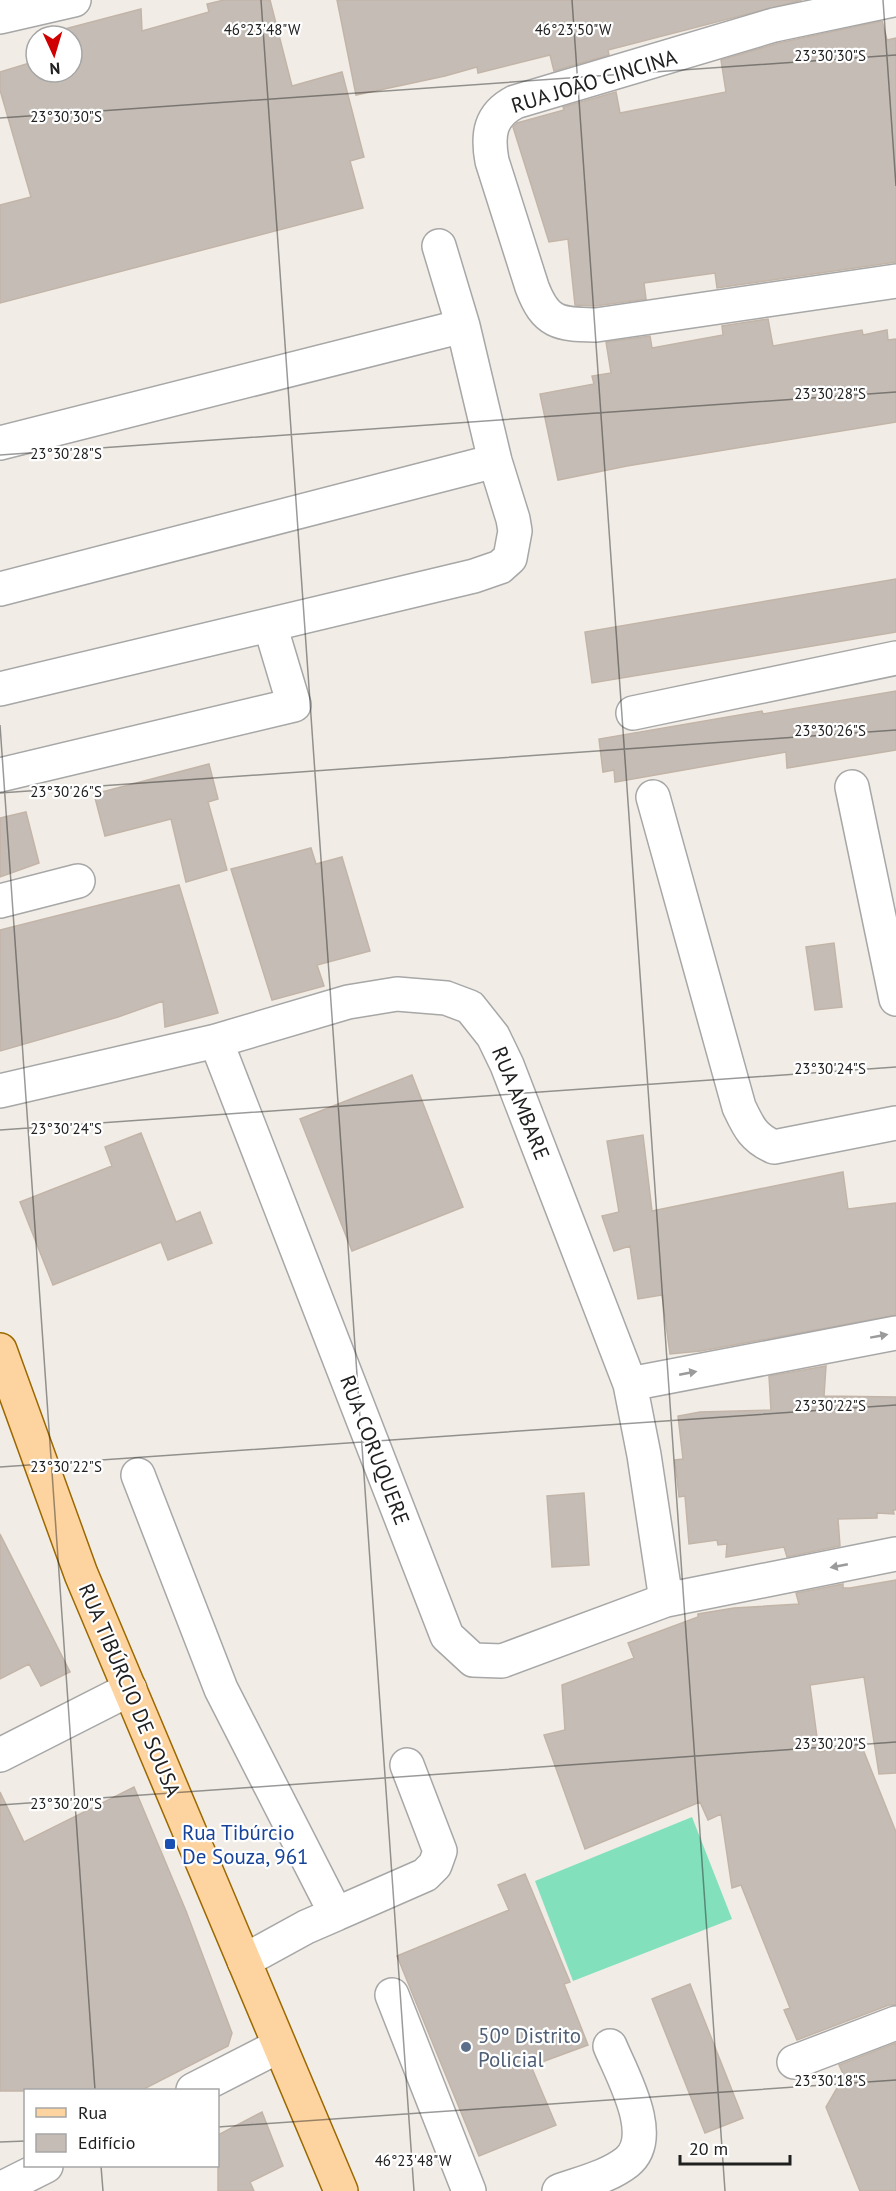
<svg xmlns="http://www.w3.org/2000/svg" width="896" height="2191" font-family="'PT Sans',sans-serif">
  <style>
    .pitch { fill: #83e0bd }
    .building { fill: #c5bdb5; stroke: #c3b4a8; stroke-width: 1.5 }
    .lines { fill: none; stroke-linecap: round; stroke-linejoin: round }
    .minor-casing { stroke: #a7a7a7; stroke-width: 36 }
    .major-casing { stroke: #9c6800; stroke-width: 36 }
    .minor { stroke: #fff; stroke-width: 33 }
    .major { stroke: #fdd49f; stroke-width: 33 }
    .oneway { fill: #9b9b9b }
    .ticks { fill: none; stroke: #202020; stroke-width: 1.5; stroke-opacity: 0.45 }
    .transit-dot { fill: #1a4fb4; stroke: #fff; stroke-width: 2 }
    .service-dot { fill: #5c6f8a; stroke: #fff; stroke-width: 2 }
    .labels { text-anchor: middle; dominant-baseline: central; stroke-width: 4.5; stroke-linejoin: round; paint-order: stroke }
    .street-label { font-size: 21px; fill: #202020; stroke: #fff }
    .transit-label { font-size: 21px; fill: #164399; stroke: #fff; text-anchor: start }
    .service-label { font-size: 21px; fill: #4e5e75; stroke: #fff; text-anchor: start }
    .ticks-label { font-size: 15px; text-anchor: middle; fill: #202020; stroke: #fff; stroke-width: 4.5; stroke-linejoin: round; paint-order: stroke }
  </style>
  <rect width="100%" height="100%" fill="#f1ede6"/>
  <!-- pitch -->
  <path class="pitch" d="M 692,1817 L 732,1919 L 573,1981 L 535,1881 Z"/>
  <!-- building -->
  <path class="building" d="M 224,0 L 270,0 L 292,86 L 342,72 L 364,157 L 350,161 L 363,208 L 0,303 L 0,205 L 31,197 L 0,90 L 0,72 L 36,61 L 36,72 L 72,72 L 72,36 L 38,36 L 141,9 L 142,31 L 209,12 L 207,4 Z
    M 337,0 L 802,0 L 608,50 L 609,55 L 554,71 L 550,55 L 478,73 L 477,67 L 445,76 L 356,95 Z
    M 882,21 L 887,40 L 896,38 L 896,262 L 717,288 L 715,273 L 644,283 L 646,299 L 595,306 L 575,305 L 568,239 L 549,242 L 513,127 L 517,123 L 564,110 L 563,107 L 616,92 L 620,113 L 726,92 L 721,60 L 779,43 Z
    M 768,319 L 773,346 L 862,330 L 863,335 L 887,330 L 888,340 L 896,339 L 896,422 L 627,466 L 558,480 L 540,394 L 594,384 L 592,376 L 611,373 L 606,342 L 650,336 L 652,348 L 723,335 L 722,326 Z
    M 896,579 L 896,632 L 592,683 L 585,632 Z
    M 896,691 L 896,750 L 787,768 L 786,752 L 615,782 L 614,770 L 603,772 L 599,739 L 762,711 L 763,714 Z
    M 209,764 L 218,799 L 208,802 L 227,870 L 186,882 L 171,819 L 105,836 L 94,794 Z
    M 26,812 L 39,863 L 0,877 L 0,818 Z
    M 311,848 L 316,864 L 342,857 L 370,951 L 317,965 L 324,986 L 272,1000 L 231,869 Z
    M 179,885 L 218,1013 L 165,1027 L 163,1001 L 118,1017 L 0,1051 L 0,930 Z
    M 834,943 L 842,1007 L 815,1010 L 806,947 Z
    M 412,1075 L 463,1207 L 352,1251 L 300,1119 Z
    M 141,1133 L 176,1222 L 200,1212 L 212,1243 L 168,1260 L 161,1242 L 53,1285 L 20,1202 L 112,1166 L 105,1147 Z
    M 643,1135 L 652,1211 L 843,1172 L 848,1209 L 896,1203 L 896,1315 L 701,1351 L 670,1354 L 662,1295 L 638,1299 L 630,1246 L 614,1251 L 602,1216 L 619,1212 L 607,1141 Z
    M 826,1366 L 824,1396 L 896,1397 L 896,1510 L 893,1510 L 894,1514 L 877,1513 L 877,1518 L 838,1519 L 840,1546 L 787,1557 L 784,1547 L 726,1557 L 727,1544 L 718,1545 L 717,1540 L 689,1544 L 685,1496 L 679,1497 L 675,1460 L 683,1459 L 678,1416 L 700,1412 L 771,1410 L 769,1376 Z
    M 584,1493 L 589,1565 L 552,1567 L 547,1496 Z
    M 0,1534 L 70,1672 L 41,1686 L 29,1664 L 0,1679 Z
    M 896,1580 L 896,1773 L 879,1774 L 864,1677 L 810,1685 L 819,1752 L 860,1742 L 896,1832 L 896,2005 L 889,2005 L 797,2040 L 784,2010 L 790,2008 L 741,1885 L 732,1888 L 721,1814 L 708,1820 L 700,1802 L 585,1849 L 544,1735 L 565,1730 L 562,1685 L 634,1658 L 628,1643 L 698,1617 L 698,1614 L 734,1608 L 799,1604 L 796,1593 L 843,1584 L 843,1588 L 850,1588 Z
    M 134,1787 L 186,1911 L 232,2033 L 228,2046 L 140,2091 L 0,2091 L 0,1792 L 24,1842 Z
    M 525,1874 L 570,1982 L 564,1984 L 588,2045 L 531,2066 L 556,2125 L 479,2156 L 397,1956 L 509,1910 L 498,1885 Z
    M 690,1984 L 743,2118 L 705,2133 L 652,1999 Z
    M 896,2043 L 896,2191 L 860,2191 L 826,2107 L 844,2076 L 839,2065 Z
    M 262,2112 L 283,2166 L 250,2182 L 254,2191 L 218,2191 L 218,2135 Z"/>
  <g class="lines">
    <defs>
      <path id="minor" d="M 893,0 L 774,25 L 515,102 C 490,115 487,134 492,161 L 532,287 C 546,324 559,324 596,325 L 896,281
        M 0,17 L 74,0
        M 0,443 L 463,326
        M 0,589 L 495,461
        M 0,689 L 474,576 L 500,567 L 510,558 L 515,531 L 513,519 L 495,461 L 463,326 L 439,246
        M 633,713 L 896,658
        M 0,775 L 294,705 L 270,625
        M 852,787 L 896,999
        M 653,797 L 739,1107 C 748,1126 753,1138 774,1147 L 896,1123
        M 0,901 L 78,881
        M 216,1041 L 447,1636 L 473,1660 L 502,1661 L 666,1600 L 896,1554
        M 0,1091 L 216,1041 L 348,1002 L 397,994 L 446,998 L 470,1007 L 493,1036 L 507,1065 L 630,1384 L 644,1455 L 666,1600
        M 630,1384 L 896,1333
        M 138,1475 L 221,1689 L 336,1914 L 306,1927 L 244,1961
        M 0,1755 L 130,1689
        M 336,1914 L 425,1875 L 435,1865 L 440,1851 L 407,1765
        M 392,1995 L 469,2191
        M 794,2062 L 896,2023
        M 193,2090 L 279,2046
        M 0,2189 L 46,2166
        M 559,2191 C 581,2183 608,2177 627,2162 C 658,2137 622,2075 610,2046"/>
      <path id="major" d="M 0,1350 L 81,1574 L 341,2191"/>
    </defs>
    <!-- minor casing -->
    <use href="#minor" class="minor-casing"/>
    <!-- major casing -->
    <use href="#major" class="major-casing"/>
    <!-- minor -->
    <use href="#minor" class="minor"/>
    <!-- major -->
    <use href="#major" class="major"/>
  </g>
  <!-- one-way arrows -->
  <defs><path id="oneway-solid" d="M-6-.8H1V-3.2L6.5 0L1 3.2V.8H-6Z" transform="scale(1.5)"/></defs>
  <g class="oneway">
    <use href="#oneway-solid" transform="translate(879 1336) rotate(-10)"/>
    <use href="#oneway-solid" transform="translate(688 1373) rotate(-11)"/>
    <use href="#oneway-solid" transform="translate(839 1566) rotate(169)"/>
  </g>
  <!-- ticks -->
  <path class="ticks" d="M 261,0 L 414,2191M 572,0 L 725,2191M 883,0 L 896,186M 0,118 L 896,55M 0,455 L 896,392M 0,725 L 95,2090M 0,793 L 896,730M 0,1130 L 896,1067M 0,1467 L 896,1405M 0,1805 L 896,1742M 218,2127 L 896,2080M 0,2142 L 26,2141M 101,2166 L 103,2191"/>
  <!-- markers -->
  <rect class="transit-dot" x="164" y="1838" width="12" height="12" rx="3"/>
  <circle class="service-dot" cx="466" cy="2047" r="6"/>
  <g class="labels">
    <!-- street labels -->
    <g class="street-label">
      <text transform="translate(594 81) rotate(-17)">RUA JOÃO CINCINA</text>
      <text transform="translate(521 1103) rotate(68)">RUA AMBARE</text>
      <text transform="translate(375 1450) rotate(69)">RUA CORUQUERE</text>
      <text transform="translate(130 1690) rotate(67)">RUA TIBÚRCIO DE SOUSA</text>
    </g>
    <!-- transit labels -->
    <g class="transit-label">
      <text x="182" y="1832">Rua Tibúrcio<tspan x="182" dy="24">De Souza, 961</tspan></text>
    </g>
    <!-- service labels -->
    <g class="service-label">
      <text x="478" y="2035">50º Distrito<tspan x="478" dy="24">Policial</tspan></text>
    </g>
  </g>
  <g class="ticks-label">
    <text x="262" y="35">46°23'48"W</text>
    <text x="573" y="35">46°23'50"W</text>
    <text x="830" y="61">23°30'30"S</text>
    <text x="66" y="122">23°30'30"S</text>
    <text x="830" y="399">23°30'28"S</text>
    <text x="66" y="459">23°30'28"S</text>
    <text x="830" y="736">23°30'26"S</text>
    <text x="66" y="797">23°30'26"S</text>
    <text x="830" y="1074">23°30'24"S</text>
    <text x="66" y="1134">23°30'24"S</text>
    <text x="830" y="1411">23°30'22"S</text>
    <text x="66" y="1472">23°30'22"S</text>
    <text x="830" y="1749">23°30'20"S</text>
    <text x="66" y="1809">23°30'20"S</text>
    <text x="830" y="2086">23°30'18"S</text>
    <text x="413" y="2166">46°23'48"W</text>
  </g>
  <!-- legend -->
  <rect x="24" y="2089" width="195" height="78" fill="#ffffff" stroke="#a6a6a6" stroke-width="1.5"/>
  <rect x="36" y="2108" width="30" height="9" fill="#fdd49f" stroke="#a6a6a6" stroke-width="1.5"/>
  <text x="78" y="2119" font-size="18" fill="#202020">Rua</text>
  <rect x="36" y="2134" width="30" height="18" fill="#c5bdb5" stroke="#a6a6a6" stroke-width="1.5"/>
  <text x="78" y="2149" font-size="18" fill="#202020">Edifício</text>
  <!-- north arrow -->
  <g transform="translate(54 54) rotate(176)"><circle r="28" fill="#ffffff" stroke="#a6a6a6" stroke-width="1.5"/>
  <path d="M0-4.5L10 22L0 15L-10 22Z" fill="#d00000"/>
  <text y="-9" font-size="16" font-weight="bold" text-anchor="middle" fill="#202020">N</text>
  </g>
  <!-- scale -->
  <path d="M680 2155v9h110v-9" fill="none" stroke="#202020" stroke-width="3"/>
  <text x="689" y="2155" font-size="18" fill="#202020" stroke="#ffffff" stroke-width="4.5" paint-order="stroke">20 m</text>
</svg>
